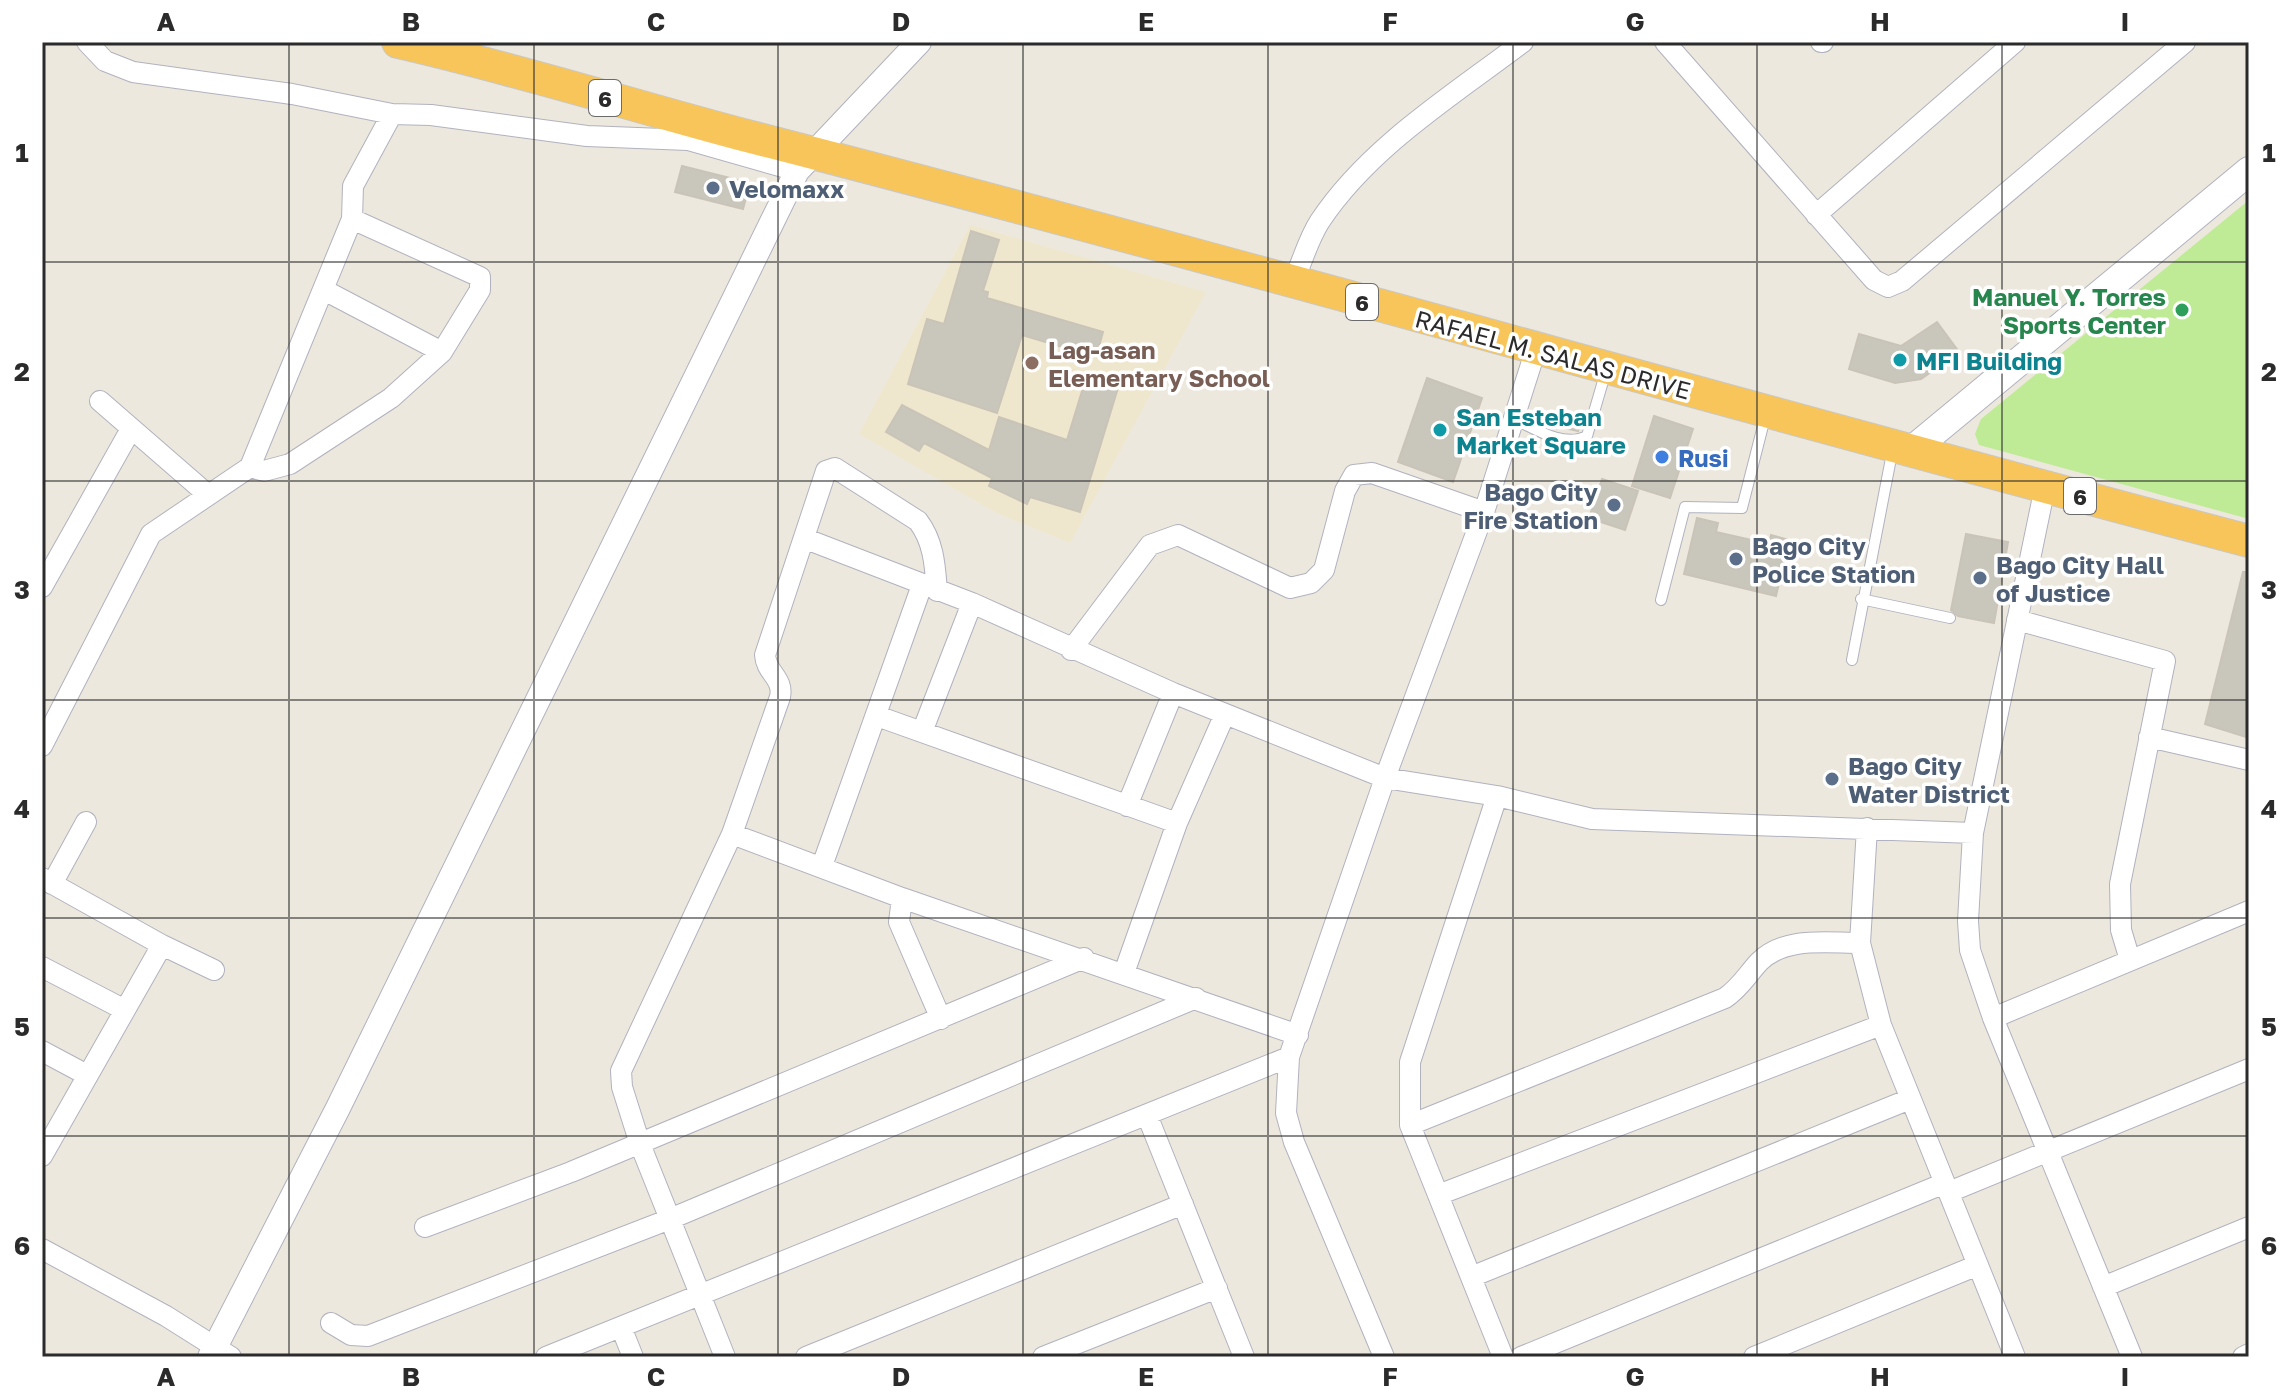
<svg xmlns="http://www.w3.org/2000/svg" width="2291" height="1399" font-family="'Golos Text',sans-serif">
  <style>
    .education { fill: #efe7cd }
    .pitch { fill: #bfeb96 }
    .building { fill: #c9c6bc; stroke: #c9c4b7; stroke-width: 2 }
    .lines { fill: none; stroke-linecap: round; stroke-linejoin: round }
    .service-casing { stroke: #b1b2bf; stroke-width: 12 }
    .minor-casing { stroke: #b1b2bf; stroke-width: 22 }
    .tertiary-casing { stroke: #b1b2bf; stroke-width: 26 }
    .secondary-casing { stroke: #b1b2bf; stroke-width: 30 }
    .trunk-casing { stroke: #c8c8c8; stroke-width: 34 }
    .service { stroke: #fff; stroke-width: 10 }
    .minor { stroke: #fff; stroke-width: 20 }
    .tertiary { stroke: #fff; stroke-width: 24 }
    .secondary { stroke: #fff; stroke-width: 28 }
    .trunk { stroke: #f8c55a; stroke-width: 32 }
    .grid { fill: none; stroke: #2b2b2b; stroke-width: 2; stroke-opacity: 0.55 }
    .service-dot { fill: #5c6f8a; stroke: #fff; stroke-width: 3 }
    .leisure-dot { fill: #2e9e5b; stroke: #fff; stroke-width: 3 }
    .culture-dot { fill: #0f9aa8; stroke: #fff; stroke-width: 3 }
    .education-dot { fill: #8d6e63; stroke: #fff; stroke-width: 3 }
    .shop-dot { fill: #3f7fe0; stroke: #fff; stroke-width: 3 }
    .labels { text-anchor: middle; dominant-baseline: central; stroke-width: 7; stroke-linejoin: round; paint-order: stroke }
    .shield { fill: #fff; stroke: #6b6b6b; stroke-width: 2 }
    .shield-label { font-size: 22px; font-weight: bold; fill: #2b2b2b }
    .service-label { font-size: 24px; font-weight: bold; fill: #4e5e75; stroke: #fff; text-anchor: start }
    .leisure-label { font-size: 24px; font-weight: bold; fill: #27864d; stroke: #fff; text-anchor: end }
    .education-label { font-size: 24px; font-weight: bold; fill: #785e54; stroke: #fff; text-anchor: start }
    .street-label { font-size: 24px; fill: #2b2b2b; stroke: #fff }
    .culture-label { font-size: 24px; font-weight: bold; fill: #0d838f; stroke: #fff; text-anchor: start }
    .shop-label { font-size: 24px; font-weight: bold; fill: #366cbe; stroke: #fff; text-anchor: start }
    .neatline { fill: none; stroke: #2b2b2b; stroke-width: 3 }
    .grid-label { font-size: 26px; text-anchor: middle; font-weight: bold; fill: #2b2b2b }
  </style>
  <rect width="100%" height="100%" fill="#ede8dd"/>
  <!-- education -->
  <path class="education" d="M 970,225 L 1206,292 L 1070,543 L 997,513 L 859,434 Z"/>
  <!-- pitch -->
  <path class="pitch" d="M 2249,200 L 2249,519 L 1979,445 L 1975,434 L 1981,419 Z"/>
  <!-- building -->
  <path class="building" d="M 682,166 L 750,183 L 743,209 L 675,192 Z
    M 971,231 L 999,240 L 983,291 L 988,292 L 987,298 L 1103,332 L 1096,357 L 1022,335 L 997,413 L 908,384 L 927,319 L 944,324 Z
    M 1937,322 L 1959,352 L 1921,379 L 1895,383 L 1849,369 L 1859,334 L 1901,346 Z
    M 1086,378 L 1118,388 L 1080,512 L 1030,497 L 1027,504 L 989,486 L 992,478 L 924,443 L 919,451 L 886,432 L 902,405 L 989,450 L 999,417 L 1067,440 Z
    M 1427,378 L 1482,398 L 1453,482 L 1398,462 Z
    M 1558,409 L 1583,418 L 1578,431 L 1552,425 Z
    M 1654,416 L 1693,429 L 1670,498 L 1632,486 Z
    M 1602,479 L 1638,491 L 1625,530 L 1589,518 Z
    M 1697,518 L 1718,523 L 1716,532 L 1769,544 L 1771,535 L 1789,540 L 1776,596 L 1684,574 Z
    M 1966,534 L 2008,542 L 1994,623 L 1958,616 L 1951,610 Z
    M 2243,572 L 2249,572 L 2249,738 L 2205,724 Z"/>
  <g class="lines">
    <defs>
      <path id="service" d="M 1514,419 C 1535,429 1564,448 1587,436 L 1606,371
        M 1861,599 L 1950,618
        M 1661,600 L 1685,507 L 1742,508 L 1766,414
        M 1852,660 L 1893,448"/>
      <path id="minor" d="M 87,42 L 105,61 L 133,72 L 292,94 L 392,114 L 431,115 L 587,136 L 688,140 L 797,171
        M 1665,42 L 1874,280 L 1888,287 L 1902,281 L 2185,42
        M 1821,42 L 1823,42
        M 1816,215 L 2015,42
        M 352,219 L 353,186 L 392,114
        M 1292,283 C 1303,262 1307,241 1320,221 C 1369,147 1453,95 1523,42
        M 324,290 L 442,352
        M 100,401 L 207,494
        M 2045,487 L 1973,833 L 1968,921 L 1970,950 L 1993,1018 L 2132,1357
        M 806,539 L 972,603 L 1173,693 L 1385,778 L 1497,796 L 1592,819 L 1973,833
        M 42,587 L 131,429
        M 2017,620 L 2165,661 L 2120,884 L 2121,930 L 2130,960
        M 1071,650 L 1150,545 L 1178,535 L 1290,588 L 1311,583 L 1324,570 L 1345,491 L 1354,475 L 1372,473 L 1484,512
        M 877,716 L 1177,823
        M 922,732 L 972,603
        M 2149,737 L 2249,760
        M 42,746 L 151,534 L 250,467 L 352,219 L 480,277 L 480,290 L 442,352 L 391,398 L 290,464 L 264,471 L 250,467
        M 1497,796 L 1410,1062 L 1410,1125 L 1503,1357
        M 1127,806 L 1173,693
        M 1867,828 L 1860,943 L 1881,1025 L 2015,1357
        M 732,834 L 902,898 L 1298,1035
        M 822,866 L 922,585
        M 42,878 L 162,945 L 42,1156
        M 52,884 L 86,822
        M 902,898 L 899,922 L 941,1019
        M 162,945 L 214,970
        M 42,967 L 123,1009
        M 1124,973 L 1177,823 L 1225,714
        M 1993,1018 L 2249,911
        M 42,1051 L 87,1075
        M 1147,1115 L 1244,1357
        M 1410,1125 L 1725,998 C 1740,988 1747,975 1759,962 C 1785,936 1826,943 1860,943
        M 1949,1192 L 2249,1069
        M 1438,1195 L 1881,1025
        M 425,1227 L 571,1172 L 1084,958
        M 42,1249 L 166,1316 L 231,1357
        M 1471,1277 L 1910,1099
        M 2103,1287 L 2249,1227
        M 331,1323 L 351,1335 L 368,1336 L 670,1219 L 1196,998
        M 621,1327 L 633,1357
        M 546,1357 L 1289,1057
        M 725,1357 L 640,1144 L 622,1087 L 621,1071 L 732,834 L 780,697 C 784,678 766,673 765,655 L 826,471 L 835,468 L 918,521 C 934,542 935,566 937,591
        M 806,1357 L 1183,1204
        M 1043,1357 L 1217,1288
        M 1384,1357 L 1294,1142 L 1286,1113 L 1289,1057 L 1385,778 L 1484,512 L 1536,349
        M 1521,1357 L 1945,1183
        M 1754,1357 L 1978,1265
        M 2243,1357 L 2249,1354"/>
      <path id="tertiary" d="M 210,1357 L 338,1108 L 797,171 L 919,42"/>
      <path id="secondary" d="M 1911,451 L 2249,171"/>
      <path id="trunk" d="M 398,42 C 517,69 633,106 751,137 C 1252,266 1749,410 2249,541"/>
    </defs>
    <!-- service casing -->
    <use href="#service" class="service-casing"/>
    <!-- minor casing -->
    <use href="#minor" class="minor-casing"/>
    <!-- tertiary casing -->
    <use href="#tertiary" class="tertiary-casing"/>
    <!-- secondary casing -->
    <use href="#secondary" class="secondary-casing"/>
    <!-- trunk casing -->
    <use href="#trunk" class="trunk-casing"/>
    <!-- service -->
    <use href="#service" class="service"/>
    <!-- minor -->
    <use href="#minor" class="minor"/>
    <!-- tertiary -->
    <use href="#tertiary" class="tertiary"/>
    <!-- secondary -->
    <use href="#secondary" class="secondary"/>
    <!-- trunk -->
    <use href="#trunk" class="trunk"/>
  </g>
  <!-- grid -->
  <path class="grid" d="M 289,42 L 289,1357M 534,42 L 534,1357M 778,42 L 778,1357M 1023,42 L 1023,1357M 1268,42 L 1268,1357M 1513,42 L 1513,1357M 1757,42 L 1757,1357M 2002,42 L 2002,1357M 42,262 L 2249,262M 42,481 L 2249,481M 42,700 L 2249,700M 42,918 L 2249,918M 42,1136 L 2249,1136"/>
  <!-- markers -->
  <g class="service-dot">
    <circle cx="713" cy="188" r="8"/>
    <circle cx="1614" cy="505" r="8"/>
    <circle cx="1736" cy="559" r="8"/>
    <circle cx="1980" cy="578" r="8"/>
    <circle cx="1832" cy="779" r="8"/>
  </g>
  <circle class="leisure-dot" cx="2182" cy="310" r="8"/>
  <g class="culture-dot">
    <circle cx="1900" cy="360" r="8"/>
    <circle cx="1440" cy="430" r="8"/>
  </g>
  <circle class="education-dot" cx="1032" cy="363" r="8"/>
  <circle class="shop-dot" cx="1662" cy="457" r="8"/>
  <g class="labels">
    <!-- shield labels -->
    <g class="shield">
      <rect x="589" y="80" width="32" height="36" rx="6"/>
      <rect x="1346" y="284" width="32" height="36" rx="6"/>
      <rect x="2064" y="478" width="32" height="36" rx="6"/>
    </g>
    <g class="shield-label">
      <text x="605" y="98">6</text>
      <text x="1362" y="302">6</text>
      <text x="2080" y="496">6</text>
    </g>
    <!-- service labels -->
    <g class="service-label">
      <text x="729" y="188">Velomaxx</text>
      <text x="1598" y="491" text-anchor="end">Bago City<tspan x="1598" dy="28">Fire Station</tspan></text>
      <text x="1752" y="545">Bago City<tspan x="1752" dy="28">Police Station</tspan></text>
      <text x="1996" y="564">Bago City Hall<tspan x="1996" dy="28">of Justice</tspan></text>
      <text x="1848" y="765">Bago City<tspan x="1848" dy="28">Water District</tspan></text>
    </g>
    <!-- leisure labels -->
    <g class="leisure-label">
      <text x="2166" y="296">Manuel Y. Torres<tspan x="2166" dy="28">Sports Center</tspan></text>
    </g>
    <!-- education labels -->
    <g class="education-label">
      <text x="1048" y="349">Lag-asan<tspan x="1048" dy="28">Elementary School</tspan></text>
    </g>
    <!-- street labels -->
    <g class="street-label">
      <text transform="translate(1553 354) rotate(15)">RAFAEL M. SALAS DRIVE</text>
    </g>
    <!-- culture labels -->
    <g class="culture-label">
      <text x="1916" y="360">MFI Building</text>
      <text x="1456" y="416">San Esteban<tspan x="1456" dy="28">Market Square</tspan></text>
    </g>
    <!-- shop labels -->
    <g class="shop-label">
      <text x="1678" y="457">Rusi</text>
    </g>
  </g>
  <!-- border -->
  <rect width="2291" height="1399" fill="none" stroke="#ffffff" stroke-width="88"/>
  <rect x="44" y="44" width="2203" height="1311" class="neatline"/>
  <g class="grid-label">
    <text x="166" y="31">A</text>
    <text x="411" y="31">B</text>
    <text x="656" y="31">C</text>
    <text x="901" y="31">D</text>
    <text x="1146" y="31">E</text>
    <text x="1390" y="31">F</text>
    <text x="1635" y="31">G</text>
    <text x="1880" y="31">H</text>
    <text x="2125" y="31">I</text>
    <text x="22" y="162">1</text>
    <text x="2269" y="162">1</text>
    <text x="22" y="381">2</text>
    <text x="2269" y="381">2</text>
    <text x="22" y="599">3</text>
    <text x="2269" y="599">3</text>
    <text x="22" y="818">4</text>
    <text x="2269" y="818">4</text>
    <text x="22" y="1036">5</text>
    <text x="2269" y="1036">5</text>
    <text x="22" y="1255">6</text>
    <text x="2269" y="1255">6</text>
    <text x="166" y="1386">A</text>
    <text x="411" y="1386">B</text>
    <text x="656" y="1386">C</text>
    <text x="901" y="1386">D</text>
    <text x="1146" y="1386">E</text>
    <text x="1390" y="1386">F</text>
    <text x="1635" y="1386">G</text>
    <text x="1880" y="1386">H</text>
    <text x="2125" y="1386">I</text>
  </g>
</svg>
